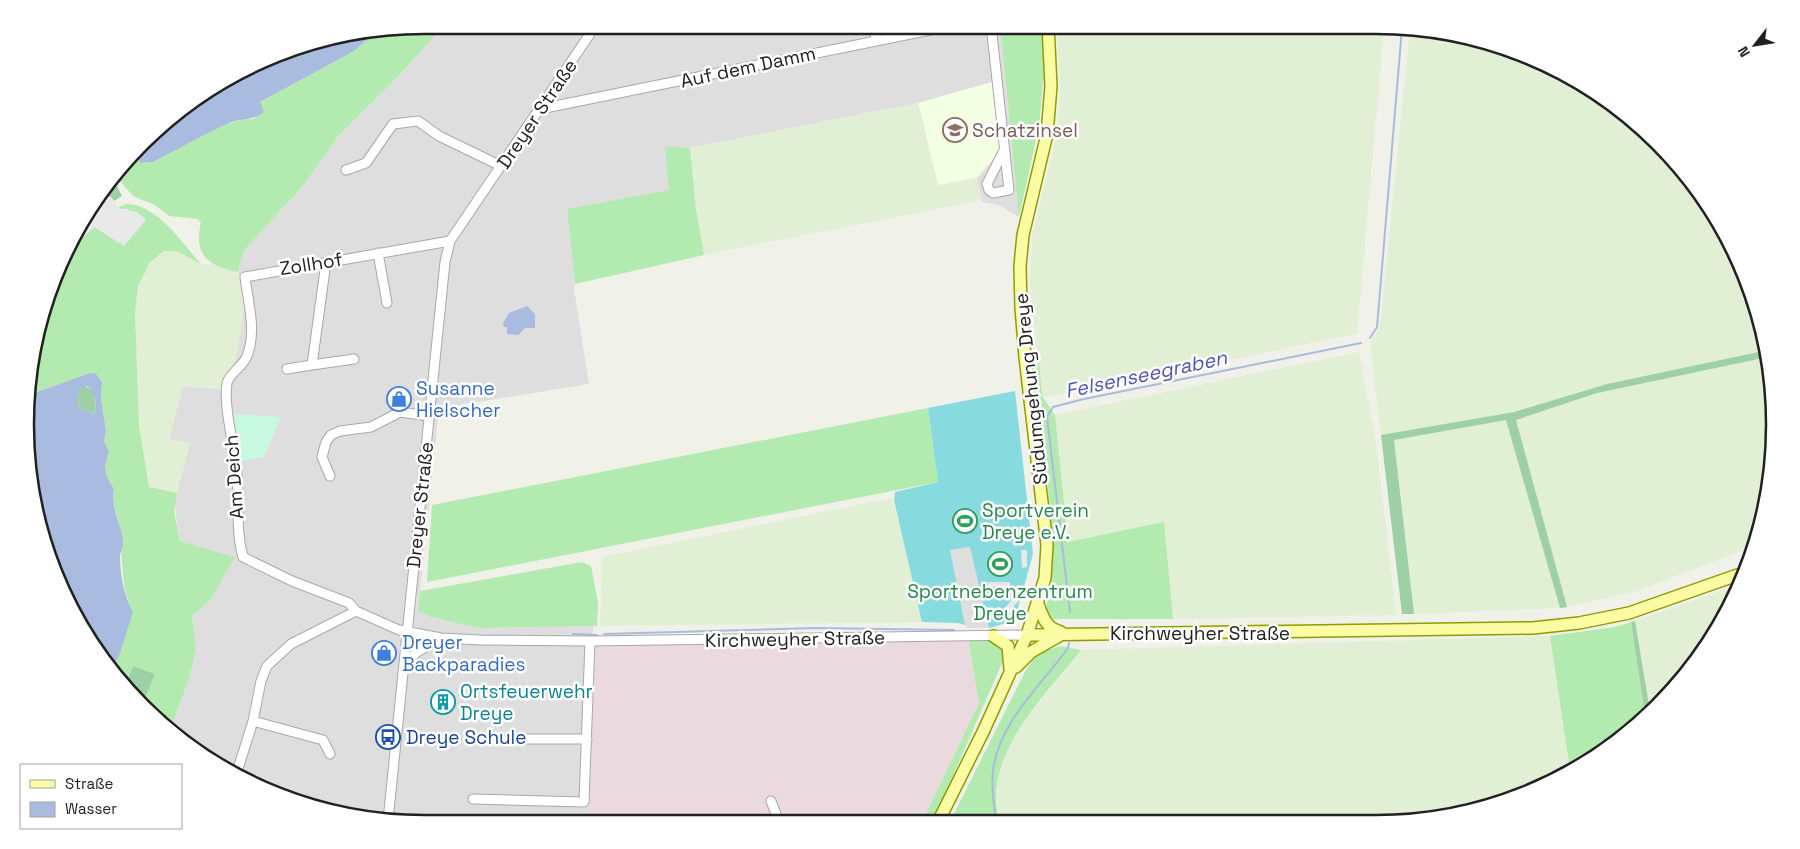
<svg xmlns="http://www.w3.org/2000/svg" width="1800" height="849" font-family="'Space Grotesk',sans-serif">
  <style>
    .residential { fill: #dfdede }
    .industrial { fill: #eadae0 }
    .education { fill: #f3ffe3 }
    .farmland { fill: #e1efd4 }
    .grass { fill: #b3eaaf }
    .forest { fill: #9dd0a4 }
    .park { fill: #c7f9e0 }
    .pitch { fill: #87dbdf }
    .parking { fill: #e9e9e9 }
    .water { fill: #a9bbde; fill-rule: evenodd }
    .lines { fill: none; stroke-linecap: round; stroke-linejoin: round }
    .stream { stroke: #a9bbde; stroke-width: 2 }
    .minor-casing { stroke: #a8a8a8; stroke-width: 11 }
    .major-casing { stroke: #8e9d01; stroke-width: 14 }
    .minor { stroke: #fff; stroke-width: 9 }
    .major { stroke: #fbfba3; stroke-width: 11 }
    .labels { text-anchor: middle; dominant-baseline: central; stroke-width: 5; stroke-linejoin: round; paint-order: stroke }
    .street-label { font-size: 19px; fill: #212121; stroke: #fff }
    .education-label { font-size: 19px; fill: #785e54; stroke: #fff; text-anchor: start }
    .shop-label { font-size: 19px; fill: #366cbe; stroke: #fff; text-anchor: start }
    .leisure-label { font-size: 19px; fill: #27864d; stroke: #fff; text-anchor: start }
    .culture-label { font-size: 19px; fill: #0d838f; stroke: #fff; text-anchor: start }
    .transit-label { font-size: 19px; fill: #164399; stroke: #fff; text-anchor: start }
    .water-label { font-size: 20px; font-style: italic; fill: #4d54b1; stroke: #fff }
    .rim { fill: none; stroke: #212121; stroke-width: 2.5 }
  </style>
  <rect width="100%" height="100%" fill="#f0f1e8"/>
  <!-- residential -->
  <path class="residential" d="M 445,25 L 1000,25 L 1019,217 L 999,205 L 982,202 L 977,178 L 938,186 L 918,103 L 690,148 L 665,146 L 670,190 L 567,209 L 575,284 L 574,289 L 589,384 L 439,408 L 418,611 L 431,617 L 478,628 L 593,626 L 588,823 L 424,824 L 346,816 L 271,793 L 170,730 L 189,679 L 196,649 L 192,616 L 211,599 L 235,557 L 180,541 L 174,503 L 190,443 L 169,440 L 183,386 L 225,390 L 245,292 L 238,272 L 244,250 L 302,187 L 339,135 L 388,87 Z
    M 970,547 L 986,609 L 989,628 L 966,628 L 965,625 L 949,550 Z"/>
  <!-- industrial -->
  <path class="industrial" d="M 968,638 L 979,703 L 922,822 L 588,823 L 593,643 Z"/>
  <!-- education -->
  <path class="education" d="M 995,81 L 1001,151 L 977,178 L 938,186 L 918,103 Z"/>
  <!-- farmland -->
  <path class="farmland" d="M 1057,25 L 1384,26 L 1357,334 L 1046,397 L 1042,396 L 1030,285 L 1032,236 L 1057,135 L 1060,88 Z
    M 1410,28 L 1454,33 L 1529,56 L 1598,92 L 1658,142 L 1708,203 L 1745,272 L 1768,350 L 1607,384 L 1514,412 L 1381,435 L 1370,343 L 1380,327 Z
    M 918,103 L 938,185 L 977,178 L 981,200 L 704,255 L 696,210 L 690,148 Z
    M 171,250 L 177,251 L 201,264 L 213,264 L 223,269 L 238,272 L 245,292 L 242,327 L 236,358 L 225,390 L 183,386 L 169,440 L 190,442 L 177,493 L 149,487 L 139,426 L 135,312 L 135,297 L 142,274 L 155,257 L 164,251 Z
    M 1359,352 L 1376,442 L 1396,615 L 1173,619 L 1164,523 L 1068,542 L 1055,415 Z
    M 1768,357 L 1775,425 L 1767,503 L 1754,546 L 1637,591 L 1567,607 L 1516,420 L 1597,393 Z
    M 1506,419 L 1560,608 L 1414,614 L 1394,440 Z
    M 892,498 L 909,559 L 922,622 L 600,626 L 602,557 Z
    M 1741,584 L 1692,668 L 1650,711 L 1635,621 Z
    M 1550,636 L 1570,770 L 1529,793 L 1428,821 L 999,822 L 996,785 L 1002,762 L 1015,733 L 1081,650 Z"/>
  <!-- grass -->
  <path class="grass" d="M 425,25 L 445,25 L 388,87 L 339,135 L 302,187 L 244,250 L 238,272 C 208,267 193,254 201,223 L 198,219 L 169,216 L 155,205 L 133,196 L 120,181 L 123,178 L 121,172 L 135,157 L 142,163 L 153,162 C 181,148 224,118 254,119 L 260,102 L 354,51 L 375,33 Z
    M 1000,25 L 1041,25 L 1044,71 L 1039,126 L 1019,217 Z
    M 665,146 L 690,148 L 696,210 L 704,255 L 575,284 L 567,209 L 669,190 Z
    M 127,204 C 158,205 182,243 201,264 L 177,251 L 164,251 L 150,262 L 138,286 L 135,312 L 139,426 L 149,487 L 177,493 L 174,511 L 180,541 L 235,557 L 211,599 L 192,616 L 196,649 L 189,679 L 170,730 L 161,725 L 142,705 L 155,674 L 133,666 L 125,686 L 105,663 L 114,665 L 133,612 C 120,586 123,560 120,531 C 119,514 111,508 114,489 L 107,477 L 105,466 L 109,451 L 104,441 L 106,431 L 101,398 L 102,382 L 90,373 L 31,394 L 33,346 L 55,272 L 65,254 L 94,227 L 129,209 L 119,209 L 119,207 Z
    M 1039,362 L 1042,396 L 1055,415 L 1068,542 L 1164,522 L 1173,619 L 1051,619 L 1046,612 L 1053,556 L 1052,528 L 1036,363 Z
    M 928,408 L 938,482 L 427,582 L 432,505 Z
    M 582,562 L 591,566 L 598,603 L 597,626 L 478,628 L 431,617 L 418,611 L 420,591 Z
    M 1631,622 L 1645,715 L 1619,741 L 1570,770 L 1550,636 L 1615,627 Z
    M 968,638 C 983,640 1000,638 1006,654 L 933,822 L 922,822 L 979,703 Z
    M 1061,646 L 1081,650 C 1050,690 1006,731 997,783 C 995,795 997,810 999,822 L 950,822 L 1027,668 L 1039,653 Z"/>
  <!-- forest -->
  <path class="forest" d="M 116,184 L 122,196 L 114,201 L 111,197 L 102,196 Z
    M 1768,350 L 1768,357 L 1597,393 L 1516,420 L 1567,607 L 1560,608 L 1506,420 L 1394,440 L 1414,614 L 1402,614 L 1381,435 L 1514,412 L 1607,384 Z
    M 85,386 L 93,391 L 96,408 L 93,415 L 77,406 L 77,391 Z
    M 1635,621 L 1650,711 L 1645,715 L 1631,622 Z
    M 133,666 L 155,674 L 142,705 L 125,686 Z"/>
  <!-- park -->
  <path class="park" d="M 234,414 L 281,417 L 264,457 L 240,461 Z"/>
  <!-- pitch -->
  <path class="pitch" d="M 1015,391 L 1033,554 L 1016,615 L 1010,622 L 989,628 L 970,547 L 950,550 L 965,625 L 958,623 L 922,622 L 894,500 L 895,492 L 938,482 L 928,408 Z"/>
  <!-- parking -->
  <path class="parking" d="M 101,195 L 111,197 L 120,209 L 137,212 L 146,220 L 124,246 L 94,227 L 65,254 L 92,203 Z
    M 1021,550 L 1027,550 L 1027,567 L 1022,568 Z
    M 988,582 L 1010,582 L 1010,587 L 988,587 Z
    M 1016,594 L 1021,598 L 1005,617 L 1001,613 Z"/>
  <!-- water -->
  <path class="water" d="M 375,33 L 354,51 L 260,102 L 264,112 C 250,122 242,117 227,124 C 202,135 178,149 153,162 L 141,163 L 135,157 L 181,108 L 296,46 Z
    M 121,172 L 123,178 L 99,196 Z
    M 527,306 L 535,314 L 535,328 L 525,328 L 518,335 L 507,334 L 507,327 L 504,327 L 503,323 L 509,313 Z
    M 90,373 L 96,374 L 102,382 L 101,398 L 106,431 L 104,441 L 109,451 L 105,466 L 107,477 L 114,489 C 110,511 123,524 123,545 C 123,549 120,552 120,556 C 120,576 124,595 133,612 L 119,656 L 114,665 L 105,663 L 66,601 L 28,477 L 31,394 ZM 87,386 C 94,392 99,407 93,415 L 77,406 L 77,391 Z"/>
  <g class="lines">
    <!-- stream -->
    <path class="stream" d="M 1370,338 L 1377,327 L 1402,28
      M 1070,612 L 1047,417 L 1053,407 L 1084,399 L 1361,343
      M 573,634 L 597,635
      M 604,634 L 817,628 L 954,630
      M 954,822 L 955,820
      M 996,822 C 994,805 991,789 993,772 C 997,727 1036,690 1062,656 L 1068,648 L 1069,643"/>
    <defs>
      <path id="minor" d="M 874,25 L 876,39
        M 991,25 L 1009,190 L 993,193 L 989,190 L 987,184 L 1003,152
        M 540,109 L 955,25
        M 346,170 L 366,163 L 393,124 L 418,121 L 439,136 L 501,166
        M 450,241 L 245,277 C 248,302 257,331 247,356 C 243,367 230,372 227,383 C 223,406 235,449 237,474 C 240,502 235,529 243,557 L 292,581 L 349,603 L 356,611 L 399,630 L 441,638 L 480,640 L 590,641 L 1027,635
        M 378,253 L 387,303
        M 312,365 L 354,359
        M 287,369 L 312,365 L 326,262
        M 330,476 L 322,457 L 326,442 L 331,435 L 340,431 L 371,427 L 400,412 L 429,416
        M 404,665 L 417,652 L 441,638
        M 253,721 L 323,740 L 330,754
        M 515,739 L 587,739
        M 237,772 L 253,721 L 261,681 L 267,666 L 291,644 L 356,611
        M 473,799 L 584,802 L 590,641
        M 771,801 L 776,814 L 776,823
        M 388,820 L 445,262 L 450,241 L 596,25"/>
      <path id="major" d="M 1038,604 C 1043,618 1046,628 1061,632
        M 1027,635 L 1533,628 L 1579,623 L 1629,613 L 1746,572
        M 993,636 L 1008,646 L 1010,669
        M 1016,667 L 1031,652 L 1059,636
        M 938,822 L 983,732 L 1027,635 L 1045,578 L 1047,545 L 1025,357 L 1021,308 L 1020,266 L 1023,235 L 1047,134 L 1051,86 L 1048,25"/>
    </defs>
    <!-- minor casing -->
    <use href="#minor" class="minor-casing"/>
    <!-- major casing -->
    <use href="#major" class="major-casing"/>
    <!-- minor -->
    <use href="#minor" class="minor"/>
    <!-- major -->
    <use href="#major" class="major"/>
  </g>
  <!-- icons -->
  <defs>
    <symbol id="school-ring" viewBox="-11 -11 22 22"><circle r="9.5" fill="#fff" stroke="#8d6e63" stroke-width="1.5"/><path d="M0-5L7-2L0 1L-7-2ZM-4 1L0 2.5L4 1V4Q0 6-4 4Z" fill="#8d6e63"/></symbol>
    <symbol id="shop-ring" viewBox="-11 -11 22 22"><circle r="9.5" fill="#fff" stroke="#3f7fe0" stroke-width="1.5"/><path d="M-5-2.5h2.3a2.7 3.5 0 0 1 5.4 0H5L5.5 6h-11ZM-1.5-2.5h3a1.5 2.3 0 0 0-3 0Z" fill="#3f7fe0"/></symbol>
    <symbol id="stadium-ring" viewBox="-11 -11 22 22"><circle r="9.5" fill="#fff" stroke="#2e9e5b" stroke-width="1.5"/><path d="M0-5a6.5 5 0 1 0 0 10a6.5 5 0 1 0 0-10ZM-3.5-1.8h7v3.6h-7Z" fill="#2e9e5b"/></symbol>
    <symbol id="building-ring" viewBox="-11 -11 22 22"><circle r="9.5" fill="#fff" stroke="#0f9aa8" stroke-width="1.5"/><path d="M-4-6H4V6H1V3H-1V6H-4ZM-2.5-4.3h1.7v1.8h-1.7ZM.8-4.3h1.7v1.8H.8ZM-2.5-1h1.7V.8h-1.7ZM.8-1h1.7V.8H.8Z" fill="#0f9aa8"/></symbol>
    <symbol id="bus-ring" viewBox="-11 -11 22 22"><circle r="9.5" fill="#fff" stroke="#1a4fb4" stroke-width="1.5"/><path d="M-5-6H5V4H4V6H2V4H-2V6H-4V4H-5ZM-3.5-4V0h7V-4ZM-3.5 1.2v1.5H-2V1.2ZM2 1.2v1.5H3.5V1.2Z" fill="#1a4fb4"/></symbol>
  </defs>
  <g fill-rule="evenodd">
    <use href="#school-ring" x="941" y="116" width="28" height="28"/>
    <use href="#shop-ring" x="385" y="385" width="28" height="28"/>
    <use href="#stadium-ring" x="951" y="507" width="28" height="28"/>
    <use href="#stadium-ring" x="986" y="550" width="28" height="28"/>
    <use href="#shop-ring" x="370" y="639" width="28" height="28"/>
    <use href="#building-ring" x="429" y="688" width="28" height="28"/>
    <use href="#bus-ring" x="374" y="723" width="28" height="28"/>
  </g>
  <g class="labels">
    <!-- street labels -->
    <g class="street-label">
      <text transform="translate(748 67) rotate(-12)">Auf dem Damm</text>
      <text transform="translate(537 114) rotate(-56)">Dreyer Straße</text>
      <text transform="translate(311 264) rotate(-9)">Zollhof</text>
      <text transform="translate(1031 389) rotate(-96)">Südumgehung Dreye</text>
      <text transform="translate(234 477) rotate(-94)">Am Deich</text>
      <text transform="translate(420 505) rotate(-84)">Dreyer Straße</text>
      <text x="1200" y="633">Kirchweyher Straße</text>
      <text transform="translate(795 639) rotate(-1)">Kirchweyher Straße</text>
    </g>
    <!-- education labels -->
    <g class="education-label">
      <text x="972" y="130">Schatzinsel</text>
    </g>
    <!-- shop labels -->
    <g class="shop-label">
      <text x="416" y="388">Susanne<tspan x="416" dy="22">Hielscher</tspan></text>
      <text x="402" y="642">Dreyer<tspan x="402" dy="22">Backparadies</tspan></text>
    </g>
    <!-- leisure labels -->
    <g class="leisure-label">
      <text x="982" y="510">Sportverein<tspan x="982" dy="22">Dreye e.V.</tspan></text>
      <text x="1000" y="591" text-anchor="middle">Sportnebenzentrum<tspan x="1000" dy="22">Dreye</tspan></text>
    </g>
    <!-- culture labels -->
    <g class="culture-label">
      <text x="460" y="691">Ortsfeuerwehr<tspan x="460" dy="22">Dreye</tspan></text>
    </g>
    <!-- transit labels -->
    <g class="transit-label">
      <text x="406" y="737">Dreye Schule</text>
    </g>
    <!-- water labels -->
    <g class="water-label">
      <text transform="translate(1146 374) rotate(-12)">Felsenseegraben</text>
    </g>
  </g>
  <!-- crop -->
  <path d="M0 0H1800V849H0ZM424 34H1376A390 390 0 0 1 1766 424V425A390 390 0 0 1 1376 815H424A390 390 0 0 1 34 425V424A390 390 0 0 1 424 34Z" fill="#fff" fill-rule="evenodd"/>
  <path class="rim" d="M424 34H1376A390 390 0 0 1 1766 424V425A390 390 0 0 1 1376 815H424A390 390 0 0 1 34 425V424A390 390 0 0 1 424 34Z"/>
  <!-- legend -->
  <rect x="20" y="764" width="162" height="65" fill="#ffffff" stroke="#a6a6a6"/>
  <rect x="30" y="780" width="25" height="8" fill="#fbfba3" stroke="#a6a6a6"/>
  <text x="65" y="789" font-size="15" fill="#212121">Straße</text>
  <rect x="30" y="802" width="25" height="15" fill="#a9bbde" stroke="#a6a6a6"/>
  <text x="65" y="814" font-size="15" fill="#212121">Wasser</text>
  <!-- north arrow -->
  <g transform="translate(1755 45) rotate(239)" stroke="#ffffff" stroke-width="4" paint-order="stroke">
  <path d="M0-4L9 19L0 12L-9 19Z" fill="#212121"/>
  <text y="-8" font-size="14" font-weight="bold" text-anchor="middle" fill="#212121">N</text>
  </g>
</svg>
